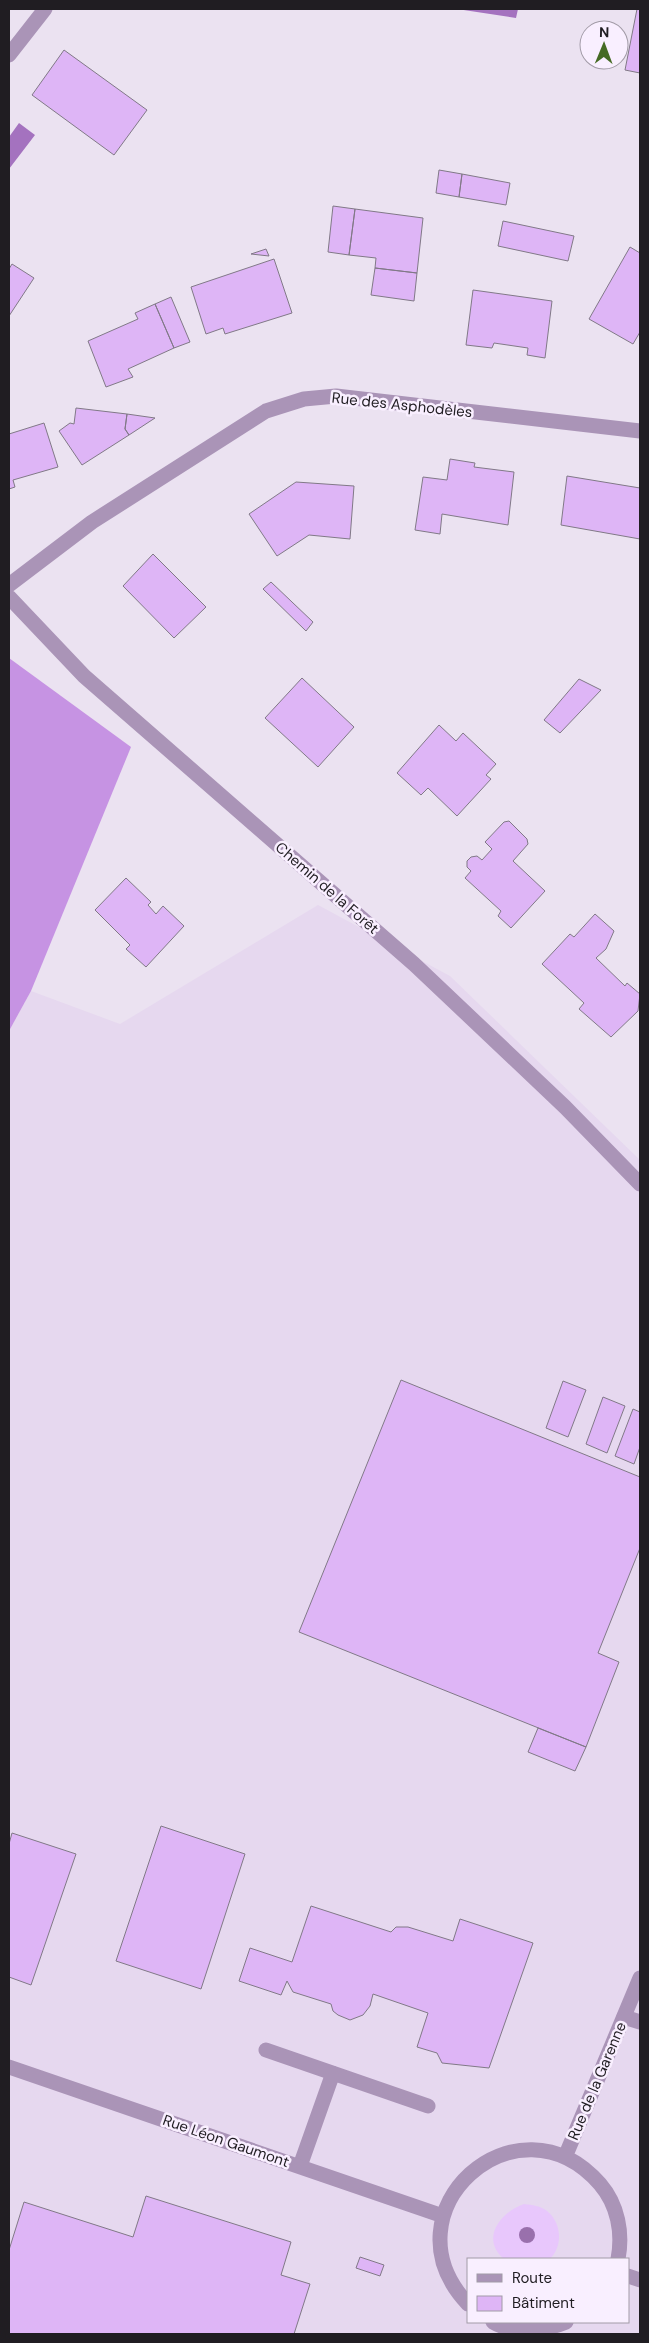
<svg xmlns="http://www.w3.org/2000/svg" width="649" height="2343" font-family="'DM Sans',sans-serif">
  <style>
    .built { fill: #e6d8ef; fill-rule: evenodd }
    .green { fill: #e8c7fc }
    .forest { fill: #c693e3 }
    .water { fill: #a472bf }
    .building { fill: #deb5f6; stroke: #817987 }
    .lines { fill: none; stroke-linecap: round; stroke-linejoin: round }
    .lane { stroke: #aa94b7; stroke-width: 15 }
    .street { stroke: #aa94b7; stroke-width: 15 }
    .tree { fill: #9970ac }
    .labels { text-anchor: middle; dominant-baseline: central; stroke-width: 5; stroke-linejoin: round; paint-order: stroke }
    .street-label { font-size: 15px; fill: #201d22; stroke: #f9efff }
  </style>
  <rect width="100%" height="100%" fill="#ebe2f1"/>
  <!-- built -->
  <path class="built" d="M 318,905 L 450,976 L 640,1160 L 640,2334 L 9,2334 L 9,1031 L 31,991 L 120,1024 ZM 468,2259 L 628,2259 L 628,2322 L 468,2322 Z"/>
  <!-- green -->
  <path class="green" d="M 524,2204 C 532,2205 541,2206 547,2211 C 562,2223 563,2246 550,2259 L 504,2259 C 480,2239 500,2212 524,2204 Z"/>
  <!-- forest -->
  <path class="forest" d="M 9,658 L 131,747 L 31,991 L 9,1031 Z"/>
  <!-- water -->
  <path class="water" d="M 457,9 L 518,9 L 516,18 Z
    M 19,123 L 35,135 L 9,169 L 9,137 Z"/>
  <!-- building -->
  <path class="building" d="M 637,9 L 640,9 L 640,73 L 625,70 Z
    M 64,50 L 147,110 L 114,155 L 32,95 Z
    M 439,170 L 462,174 L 459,197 L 436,193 Z
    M 462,174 L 510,183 L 506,205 L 459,197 Z
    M 333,206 L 355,209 L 349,255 L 328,252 Z
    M 355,209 L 423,218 L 417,273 L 375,268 L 376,258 L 349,255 Z
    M 503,221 L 574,236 L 568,261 L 498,246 Z
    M 630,247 L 640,253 L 640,332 L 633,344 L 589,319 Z
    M 266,249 L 269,256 L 251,254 Z
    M 274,259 L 292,313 L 225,334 L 223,328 L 206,334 L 191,287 Z
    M 12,264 L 34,278 L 9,316 L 9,269 Z
    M 375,268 L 417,273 L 414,301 L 371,295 Z
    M 473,290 L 552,301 L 545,358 L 527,355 L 528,348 L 494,343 L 492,348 L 466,345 Z
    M 171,297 L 190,342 L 174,348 L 155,304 Z
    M 155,304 L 174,348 L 128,369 L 133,377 L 106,387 L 88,341 L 138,319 L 135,313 Z
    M 76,408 L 127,414 L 125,429 L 129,435 L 82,465 L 59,431 L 70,423 L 74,424 Z
    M 127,414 L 155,418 L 129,435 L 125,429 Z
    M 44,423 L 58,467 L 13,480 L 15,487 L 9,489 L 9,434 Z
    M 450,459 L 475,463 L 474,467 L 514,472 L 508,525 L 442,514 L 440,534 L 415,530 L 423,477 L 447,480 Z
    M 567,476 L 640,488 L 640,539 L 561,525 Z
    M 296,482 L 354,486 L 350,539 L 309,535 L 277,556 L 249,514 Z
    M 153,554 L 206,607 L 174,638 L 123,586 Z
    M 271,582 L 313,622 L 306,631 L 263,589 Z
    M 302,678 L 354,727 L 318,767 L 265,718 Z
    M 579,679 L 601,690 L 560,733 L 544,720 Z
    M 439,725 L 456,741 L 463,733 L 496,764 L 486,775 L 491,779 L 457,816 L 428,788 L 421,795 L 397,773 Z
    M 509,821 L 527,839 L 528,844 L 513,861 L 545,891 L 511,928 L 498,916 L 501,911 L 465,878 L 471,871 L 467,867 L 467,861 L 471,857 L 477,856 L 482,860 L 492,849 L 485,842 L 504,822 Z
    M 126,878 L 151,902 L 148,905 L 156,914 L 163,906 L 184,926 L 146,967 L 126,949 L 130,945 L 95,910 Z
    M 595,914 L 614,931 L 606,949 L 596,958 L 625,986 L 627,983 L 640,994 L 638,1011 L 611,1037 L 579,1009 L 584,1003 L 542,964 L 570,934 L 574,937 Z
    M 401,1380 L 640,1477 L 640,1548 L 598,1653 L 619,1662 L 586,1747 L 299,1632 Z
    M 563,1381 L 586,1390 L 568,1437 L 546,1428 Z
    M 603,1397 L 625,1406 L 607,1453 L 586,1444 Z
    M 633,1409 L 640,1412 L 640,1447 L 634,1464 L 615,1456 Z
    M 538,1728 L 586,1747 L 575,1771 L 528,1752 Z
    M 161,1826 L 245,1854 L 201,1989 L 116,1961 Z
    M 12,1833 L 76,1854 L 31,1985 L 9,1977 L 9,1844 Z
    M 311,1906 L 391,1932 L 396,1927 L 408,1927 L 453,1941 L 460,1919 L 533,1943 L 489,2068 L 442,2063 L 437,2053 L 417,2047 L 428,2013 L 373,1994 L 370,2006 L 363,2015 L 350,2020 L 338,2015 L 333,2011 L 331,2004 L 293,1992 L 287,1981 L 281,1995 L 239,1981 L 250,1948 L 292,1962 Z
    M 146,2196 L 291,2242 L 281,2275 L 310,2284 L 294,2334 L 9,2334 L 9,2250 L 24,2202 L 133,2237 Z
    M 360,2257 L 384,2265 L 380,2276 L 356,2268 Z"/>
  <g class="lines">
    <!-- lane -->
    <path class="lane" d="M 624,2017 L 640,2022
      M 266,2050 L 428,2106
      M 300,2166 L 333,2073"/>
    <!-- street -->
    <path class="street" d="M 9,55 L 45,9
      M 9,585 L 92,522 L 266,411 L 304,399 L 336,396 L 640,431
      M 9,597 L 84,676 L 414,964 L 565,1107 L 640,1184
      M 9,2067 L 443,2216
      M 565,2157 L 640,1978
      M 628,2276 L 640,2280
      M 468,2304 C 381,2212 517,2089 600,2184 C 618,2205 623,2233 618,2259
      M 493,2322 C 513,2334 545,2331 566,2322"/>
  </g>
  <!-- trees -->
  <circle class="tree" cx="527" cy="2235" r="8"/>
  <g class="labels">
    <!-- street labels -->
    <g class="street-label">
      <text transform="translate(402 405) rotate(6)">Rue des Asphodèles</text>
      <text transform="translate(327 888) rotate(41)">Chemin de la Forêt</text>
      <text transform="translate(597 2081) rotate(-67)">Rue de la Garenne</text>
      <text transform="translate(226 2141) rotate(19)">Rue Léon Gaumont</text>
    </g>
  </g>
  <!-- border -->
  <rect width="649" height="2343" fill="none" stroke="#201d22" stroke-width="20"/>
  <!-- legend -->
  <rect x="467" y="2258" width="162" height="65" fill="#f9efff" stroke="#a29ba7"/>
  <rect x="477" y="2274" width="25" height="8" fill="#aa94b7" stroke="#a29ba7"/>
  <text x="512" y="2283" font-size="15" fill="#201d22">Route</text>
  <rect x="477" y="2296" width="25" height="15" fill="#deb5f6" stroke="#a29ba7"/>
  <text x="512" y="2308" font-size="15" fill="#201d22">Bâtiment</text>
  <!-- north arrow -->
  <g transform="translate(604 45) rotate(1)"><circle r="24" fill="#f9efff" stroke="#a29ba7"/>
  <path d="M0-4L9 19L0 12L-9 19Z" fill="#456a24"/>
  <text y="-8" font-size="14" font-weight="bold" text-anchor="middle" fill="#201d22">N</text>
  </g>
</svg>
